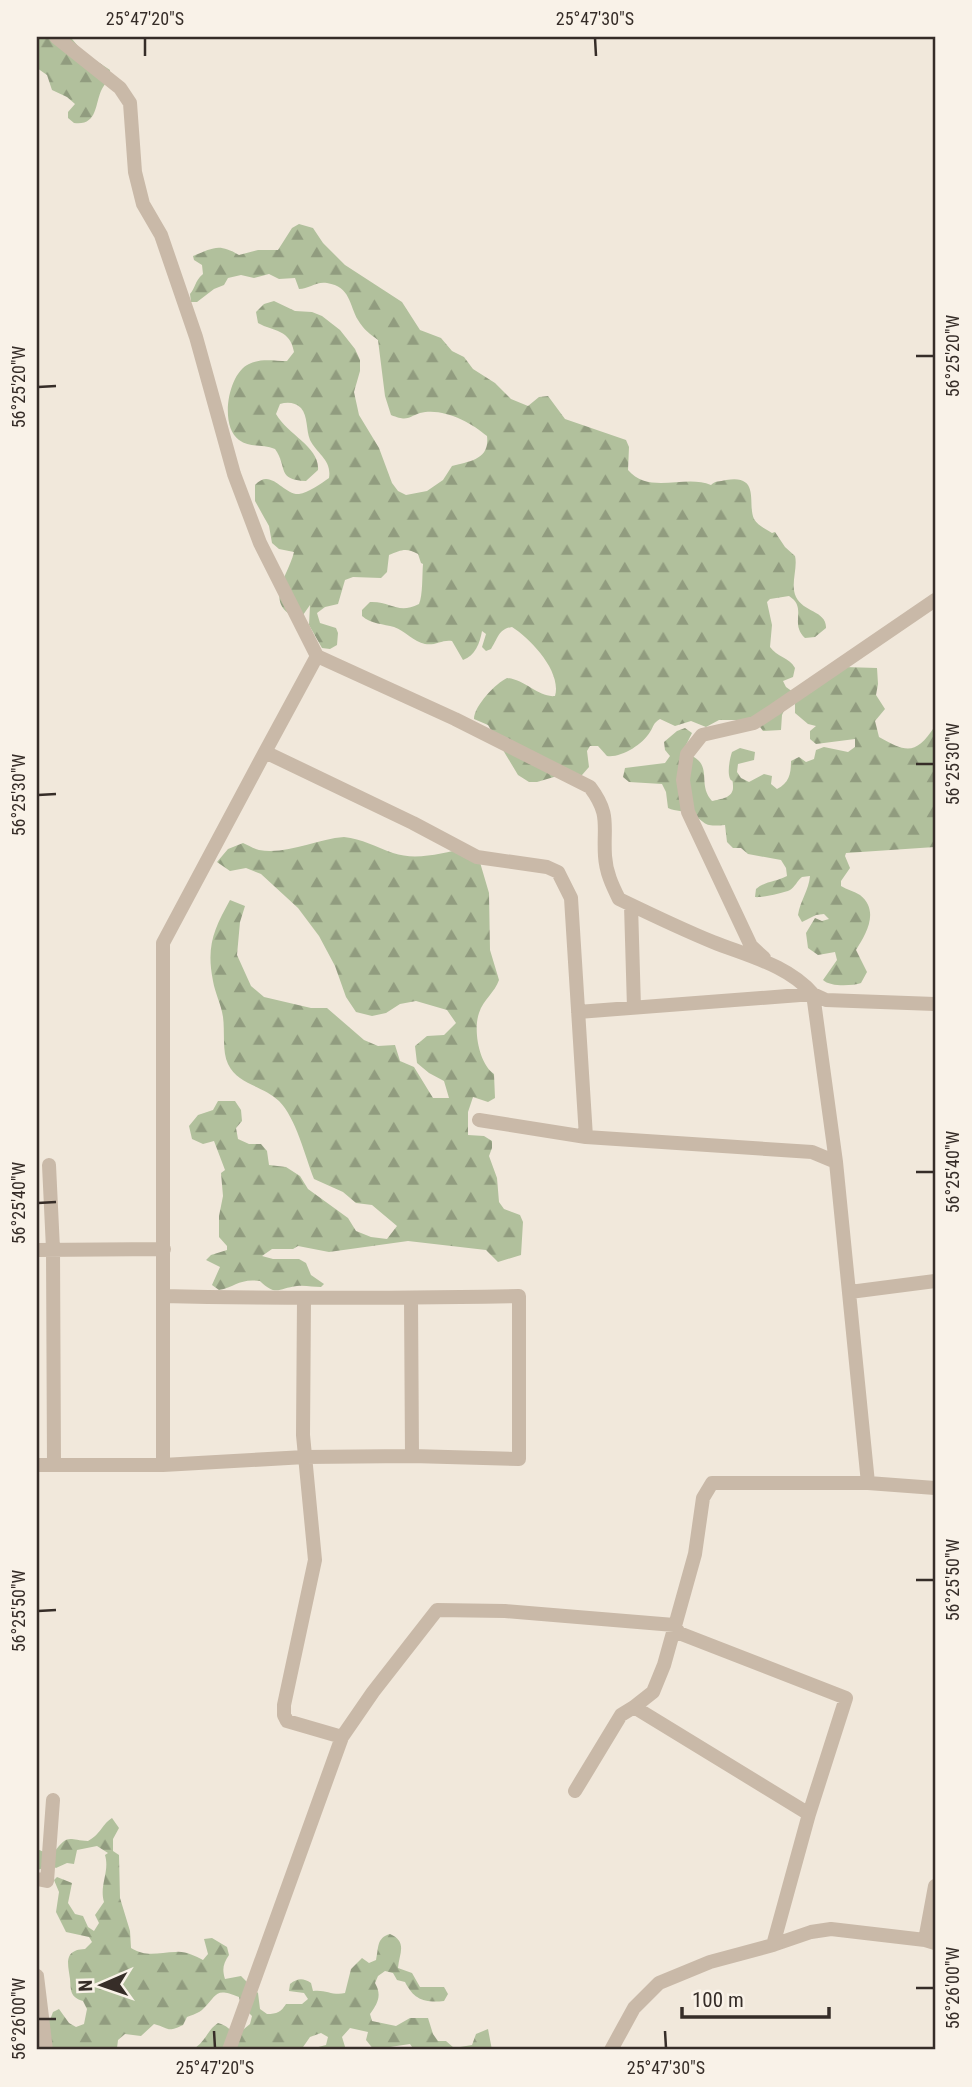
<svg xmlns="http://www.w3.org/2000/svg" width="972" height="2087" font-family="'Roboto Condensed',sans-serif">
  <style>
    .forest { fill: url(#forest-firs) }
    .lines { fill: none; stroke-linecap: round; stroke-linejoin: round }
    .minor { stroke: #c9b9a8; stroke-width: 14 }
    .ticks { fill: none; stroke: #362d28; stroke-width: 2.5 }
    .neatline { fill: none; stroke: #362d28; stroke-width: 2.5 }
    .ticks-label { font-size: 18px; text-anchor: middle; fill: #362d28 }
  </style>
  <defs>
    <pattern id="forest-firs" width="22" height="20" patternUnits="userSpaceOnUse" patternTransform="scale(1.75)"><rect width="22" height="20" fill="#b1c09c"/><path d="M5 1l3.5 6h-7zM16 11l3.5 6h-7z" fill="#919c7f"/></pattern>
  </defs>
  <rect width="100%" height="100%" fill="#f1e8db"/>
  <!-- forest -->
  <path class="forest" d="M 37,37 L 63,37 L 72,39 L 83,52 L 110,70 C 110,81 105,82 101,91 C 95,105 97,126 74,123 L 68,118 L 68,112 L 75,104 L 67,97 L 52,90 L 47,75 L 37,68 Z
    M 299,224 L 313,228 L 323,243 L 345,265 L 402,302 L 420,330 L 441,338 L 452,351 L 464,357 L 473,369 L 495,383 L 511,399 L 528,406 L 539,397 L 548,396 L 565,419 L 626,440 L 629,447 L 628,470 C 649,495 685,474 711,485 C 716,480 719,482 726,480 C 761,474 747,504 754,519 C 758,526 766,529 772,533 L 775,532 L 785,547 L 795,556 C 798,568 790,584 796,597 C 803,612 827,611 826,628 L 815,637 L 805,638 C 789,623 808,608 789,596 L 770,599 L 767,602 L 772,625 L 770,647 C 777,657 789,657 795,668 L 793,677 L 783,681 L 786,687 L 793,692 L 782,715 L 781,730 L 763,731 L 755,720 L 719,720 L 706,727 L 691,721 L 675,726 L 660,719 C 653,723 654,726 650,732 C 642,745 621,758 607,756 L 598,746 L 590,746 L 587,751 L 589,767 L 582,775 L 564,774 L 537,782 L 529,782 L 518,775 L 488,725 L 474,719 C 474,706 496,683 507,678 C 526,680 539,698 555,696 C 562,672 531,639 512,627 C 498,629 498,639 491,649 L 486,651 L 482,647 L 486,634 L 482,631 C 480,643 475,656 463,660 L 452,641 C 443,639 435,646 425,644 C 414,642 405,631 394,627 C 384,624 371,624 362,616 L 362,610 L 370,602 C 392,601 397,615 419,604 C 423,595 422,575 423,564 L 421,563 L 418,554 C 406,547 401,550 389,555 L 387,572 L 381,578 L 353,577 L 345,580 L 338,604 L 325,607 L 317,613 L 320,623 L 336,628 L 338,633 L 337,645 L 330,649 L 322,648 L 309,625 L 310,605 L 303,615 L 292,616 C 265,600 289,574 294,552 L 279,549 L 272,543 L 269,526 L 255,501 L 255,485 C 271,467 283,495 299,494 C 308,493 322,483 329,478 C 332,460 317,454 310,440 C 306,430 308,416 301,408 C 295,402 287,402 280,404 L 276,414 C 288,435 320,447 318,470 L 306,481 C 276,480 288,467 275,449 C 263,444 250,448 239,440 C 219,426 228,373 249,364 C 261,358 274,361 287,361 L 294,352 C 290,329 274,332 258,323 L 256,312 L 264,304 L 274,301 L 295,311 L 312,312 L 322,316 L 340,330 L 355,349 L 360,360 L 360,371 L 354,392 L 359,415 L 379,448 L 392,483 L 398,491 L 406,495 L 427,491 L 443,480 L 452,466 C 469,461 490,460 487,436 C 471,422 442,407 420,413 C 408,417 408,422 391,415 L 385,396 L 378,340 C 370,334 364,330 358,320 C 349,305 351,287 327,283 C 316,281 309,289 299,289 L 295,278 L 279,279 L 269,274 L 254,278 L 241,275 L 228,278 L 224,285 L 214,289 L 197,302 L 191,302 L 190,294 C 196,287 194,282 203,274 L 202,265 L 194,260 L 193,256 C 214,248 218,243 239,255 L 258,250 L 278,250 L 292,228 Z
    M 845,667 L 877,668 L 878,684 L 876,695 L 885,709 L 875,721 L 879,737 C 907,753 916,755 935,726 L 935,847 L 846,853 L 845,856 L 850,868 L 841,881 L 841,886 C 847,890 854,891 860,895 C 880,911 866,934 856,950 L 867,972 L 861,983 C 852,986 830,987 823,980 L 837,960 L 835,952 L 818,955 L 808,948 L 806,933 L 815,918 L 822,921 L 829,919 L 824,914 L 816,915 L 802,922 L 798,915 C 800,901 809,890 810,876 L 802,877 C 797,881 795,887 790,890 C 784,893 761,898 755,897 L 756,889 C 765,881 776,882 787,876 L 786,868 L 781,860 L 748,854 L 741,848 L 733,848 L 727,842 L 725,825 C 700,827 709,823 691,814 C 684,810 676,812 668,808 L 666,792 L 662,784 L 629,782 L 623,777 L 625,768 L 665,763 L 670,756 L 665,750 L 664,742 L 677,731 L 685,728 L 692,733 L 685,747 L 688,754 C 715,765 696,783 712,801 C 721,799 734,798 733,786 C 733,776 731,785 729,775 C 728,768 730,758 732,752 L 740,748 L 755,752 L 754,760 L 738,764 L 737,772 L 741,778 L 749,782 L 764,774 L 772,776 L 771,784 L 777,789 C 789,783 791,774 791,761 L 799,757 L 806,762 L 814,759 L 816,750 L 824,747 L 848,752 L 855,747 L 855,739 L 816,744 L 810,739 L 810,731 L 816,726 L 808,724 L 795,713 L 795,699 Z
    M 344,837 C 362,839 376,847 393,853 C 416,861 443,853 466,848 L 479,859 L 489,893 L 490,950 L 499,980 C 495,992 483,1000 479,1013 C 473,1030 479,1064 494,1074 L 495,1098 L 488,1102 L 473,1097 L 468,1112 L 468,1135 L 484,1136 L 492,1141 L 492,1148 L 489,1156 L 497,1178 L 499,1202 L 504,1209 L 520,1215 L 523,1222 L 521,1255 L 498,1262 L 486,1250 L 408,1241 L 329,1252 L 298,1246 L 293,1249 L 272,1249 L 262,1256 L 273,1259 L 299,1259 L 306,1263 L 311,1275 L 324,1284 L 321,1287 C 313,1287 305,1285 297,1286 C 279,1288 276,1297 260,1281 C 240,1278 235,1287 219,1290 L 212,1285 L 220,1267 L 206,1260 L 211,1255 L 227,1250 L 227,1246 L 219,1237 L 219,1216 L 223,1196 L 221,1173 L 225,1170 L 214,1141 L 203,1144 L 192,1139 L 189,1126 L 198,1115 L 213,1110 L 218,1101 L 235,1101 L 241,1110 L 242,1121 L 236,1128 L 238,1139 L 249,1144 L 261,1144 L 267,1151 L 269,1165 L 286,1167 L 300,1176 L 308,1189 L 348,1218 L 356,1231 L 371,1237 L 387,1239 L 397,1226 L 372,1205 L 356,1203 L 343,1192 L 314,1179 C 305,1156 296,1118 279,1101 C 264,1086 238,1085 228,1064 C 222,1052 225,1031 223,1017 C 221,1004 215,993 213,981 C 206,946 214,929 230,900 L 245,906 L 240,922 L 237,955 L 251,986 L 264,997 L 311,1008 L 327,1008 L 364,1040 L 378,1046 L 395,1045 L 400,1061 L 414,1067 L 433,1098 L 449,1098 L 444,1081 L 429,1073 L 417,1063 L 415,1046 L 427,1036 L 444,1035 L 456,1023 L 447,1010 L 416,1001 L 400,1004 L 386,1013 L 372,1016 L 356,1012 L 346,997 L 335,966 L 319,936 L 298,908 L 261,874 L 246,868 L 230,871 L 217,862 L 228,849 L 243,843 C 248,845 254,849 259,850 C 287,855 316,839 344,837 Z
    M 112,1818 L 119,1828 L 113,1839 L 113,1851 L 119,1855 L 120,1898 L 130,1931 L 131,1948 C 147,1958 159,1952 176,1952 C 185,1951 195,1956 203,1960 L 208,1954 L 204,1939 L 212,1938 L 227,1947 L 229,1955 C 223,1964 222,1969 225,1979 L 241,1976 L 258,1993 L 260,2009 L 267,2014 C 277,2014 281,2012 286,2004 L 302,2004 L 308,1999 L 304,1993 L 289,1991 L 290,1984 C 298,1978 303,1978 311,1983 L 313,1991 C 325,1989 333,1996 345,1993 L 351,1969 L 362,1958 L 369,1963 L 376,1960 C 379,1948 376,1938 390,1934 C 408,1942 399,1954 398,1968 L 412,1973 L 420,1987 L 444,1987 L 448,1994 L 444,2001 C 425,2003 414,2000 405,1982 L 397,1980 L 393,1973 L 385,1971 L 378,1976 L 375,1983 C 382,1995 378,2003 370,2014 L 372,2021 L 396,2026 L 410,2018 L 428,2018 L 433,2034 L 438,2041 L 446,2041 L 454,2048 L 472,2045 L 476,2034 L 488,2029 L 492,2050 L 414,2050 L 410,2044 L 390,2047 L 388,2050 L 374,2050 L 366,2040 L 368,2032 L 350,2028 L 342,2037 L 346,2050 L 307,2050 L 326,2045 L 328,2037 L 321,2033 L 310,2037 L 301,2050 L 192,2050 C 206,2042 207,2030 218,2023 C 227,2025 230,2031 238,2034 L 250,2024 L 252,2016 L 241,2005 L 239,1997 C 214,1987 218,1995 203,2009 C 199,2013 192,2015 187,2017 L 183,2025 C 167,2033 169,2028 154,2024 L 141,2036 L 125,2034 L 118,2040 L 117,2048 L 119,2050 L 46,2050 L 43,2021 L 50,2020 L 53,2012 L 59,2009 L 69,2023 L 76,2027 L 84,2024 L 87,2009 L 83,2001 C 70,1997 71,1991 70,1979 C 68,1964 63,1950 85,1949 L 92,1942 L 89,1937 L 66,1932 L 56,1912 L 59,1892 L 54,1880 L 57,1877 L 72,1883 L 68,1903 L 75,1914 L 83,1916 L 88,1927 L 94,1931 L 99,1923 L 95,1915 L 104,1902 C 99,1885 110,1872 105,1855 L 108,1853 L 97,1846 L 77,1850 L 74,1864 L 67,1863 L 56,1868 L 52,1866 L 37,1870 L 37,1849 L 44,1852 L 54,1852 C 69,1833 68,1840 88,1841 C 102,1833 102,1824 112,1818 Z"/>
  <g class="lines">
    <!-- minor -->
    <path class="minor" d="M 56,37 L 120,88 L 130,103 L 135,172 L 143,204 L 161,235 L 196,337 L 234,474 L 260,543 L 317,656 L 455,719 L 590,787 C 611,815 603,825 605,856 C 606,872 612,885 619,899 C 650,914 681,929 713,942 C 748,956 788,965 813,994 L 836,1162 L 868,1483 L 935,1488
      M 265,752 L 317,656
      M 631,905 L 634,1008
      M 764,958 L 751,946 L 688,812 L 683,780 L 687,754 L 702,735 L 754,723 L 774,710 L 935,600
      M 578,1012 L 813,994 L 826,1000 L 935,1004
      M 479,1120 L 586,1137 L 812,1152 L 836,1162
      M 49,1165 L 53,1249 L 54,1465
      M 37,1250 L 164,1249
      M 850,1292 L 935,1281
      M 163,1296 C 282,1299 400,1298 519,1296 L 519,1459 L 412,1456 L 411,1298
      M 304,1299 L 303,1435 L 315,1560 L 284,1705 L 284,1715 L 287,1721 L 342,1737
      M 37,1465 L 163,1465 L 305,1457 L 412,1456
      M 163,1465 L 163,943 L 265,752 L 413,823 L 477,857 L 547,867 L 558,872 L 571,898 L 586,1137
      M 868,1483 L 712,1483 L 703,1498 L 695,1554 L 664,1665 L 653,1692 L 634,1707 L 809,1814 L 773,1945 L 811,1932 L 831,1929 L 925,1940
      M 575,1791 L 621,1715 L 634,1707
      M 37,1879 L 47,1881 L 53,1800
      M 935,1886 L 925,1940 L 935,1943
      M 37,1976 L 46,2050
      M 229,2050 L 342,1737 L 373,1692 L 437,1610 L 505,1611 L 674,1625 L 679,1633 L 846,1698 L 809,1814
      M 611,2050 L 634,2008 L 659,1983 L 710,1962 L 773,1945"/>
  </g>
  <!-- ticks -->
  <path class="ticks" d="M 145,38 L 145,56M 595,38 L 596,56M 916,356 L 934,356M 38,387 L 56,386M 916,764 L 934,764M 38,795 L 56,794M 916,1172 L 934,1172M 38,1203 L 56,1202M 916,1580 L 934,1580M 38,1611 L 56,1610M 916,1988 L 934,1988M 38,2019 L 56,2019M 214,2031 L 215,2048M 665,2031 L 666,2048"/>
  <!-- border -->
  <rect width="972" height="2087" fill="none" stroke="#f9f2e8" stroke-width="77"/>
  <!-- north arrow -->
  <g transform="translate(102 1985) rotate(268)" stroke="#f9f2e8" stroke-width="5" paint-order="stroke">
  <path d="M0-5L12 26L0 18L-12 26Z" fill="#362d28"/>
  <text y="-10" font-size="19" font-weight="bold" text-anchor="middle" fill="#362d28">N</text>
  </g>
  <!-- scale -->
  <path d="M682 2007v10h147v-10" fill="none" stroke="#362d28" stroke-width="3.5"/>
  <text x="692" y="2007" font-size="21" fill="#362d28" stroke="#f9f2e8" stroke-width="5" paint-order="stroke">100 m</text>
  <rect x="38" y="38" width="896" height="2010" class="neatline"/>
  <g class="ticks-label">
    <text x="145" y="25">25°47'20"S</text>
    <text x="595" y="25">25°47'30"S</text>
    <text transform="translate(953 356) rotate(-90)" y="6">56°25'20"W</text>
    <text transform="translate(19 387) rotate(-90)" y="6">56°25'20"W</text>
    <text transform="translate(953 764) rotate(-90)" y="6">56°25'30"W</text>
    <text transform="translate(19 795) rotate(-90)" y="6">56°25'30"W</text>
    <text transform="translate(953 1172) rotate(-90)" y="6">56°25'40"W</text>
    <text transform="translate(19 1203) rotate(-90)" y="6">56°25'40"W</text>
    <text transform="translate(953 1580) rotate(-90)" y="6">56°25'50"W</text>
    <text transform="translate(19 1611) rotate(-90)" y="6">56°25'50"W</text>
    <text transform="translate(953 1988) rotate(-90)" y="6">56°26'00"W</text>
    <text transform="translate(19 2019) rotate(-90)" y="6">56°26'00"W</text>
    <text x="215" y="2074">25°47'20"S</text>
    <text x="666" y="2074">25°47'30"S</text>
  </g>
</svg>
